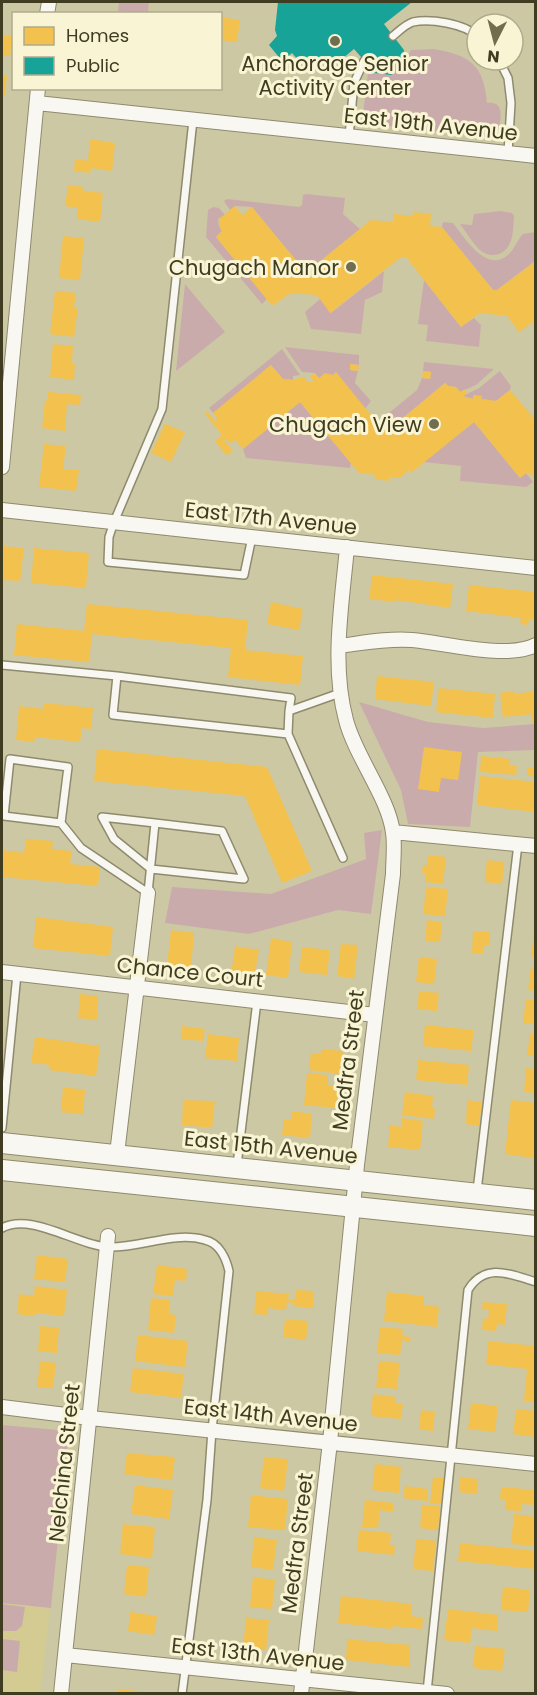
<svg xmlns="http://www.w3.org/2000/svg" width="537" height="1695" font-family="Poppins,sans-serif">
  <style>
    .built { fill: #d3cb92 }
    .green { fill: #caabac }
    .homes { fill: #f2c14e }
    .public { fill: #17a398 }
    .lines { fill: none; stroke-linecap: round; stroke-linejoin: round }
    .service-casing { stroke: #8e8a6e; stroke-width: 10 }
    .minor-casing { stroke: #8e8a6e; stroke-width: 16 }
    .secondary-casing { stroke: #8e8a6e; stroke-width: 22 }
    .service { stroke: #f8f7f1; stroke-width: 7 }
    .minor { stroke: #f8f7f1; stroke-width: 14 }
    .secondary { stroke: #f8f7f1; stroke-width: 20 }
    .poi-dot { fill: #716d4f; stroke: #f9f5d4; stroke-width: 2 }
    .labels { text-anchor: middle; dominant-baseline: central; stroke-width: 6; stroke-linejoin: round; paint-order: stroke }
    .poi-label { font-size: 21px; fill: #3f3c21; stroke: #f9f5d4; text-anchor: end }
    .street-label { font-size: 21px; fill: #3f3c21; stroke: #f9f5d4 }
  </style>
  <rect width="100%" height="100%" fill="#cdc8a4"/>
  <!-- built -->
  <path class="built" d="M 2,1425 L 71,1432 L 40,1693 L 2,1694 Z"/>
  <!-- green -->
  <path class="green" d="M 119,2 L 149,2 L 148,12 L 144,13 L 118,11 Z
    M 434,49 C 470,55 484,65 487,103 C 508,100 499,125 497,138 L 362,123 L 368,72 L 391,75 L 403,66 L 411,50 Z
    M 306,194 L 345,198 L 343,214 L 360,229 L 308,271 L 304,270 L 252,207 L 235,206 L 230,210 L 224,201 L 227,199 L 299,207 L 302,205 L 303,195 Z
    M 213,207 L 219,208 L 225,215 L 218,219 L 219,226 L 222,231 L 216,237 L 267,299 L 262,304 L 206,237 L 208,210 Z
    M 500,211 L 512,213 L 514,216 C 513,230 514,248 499,254 C 493,256 486,255 481,251 C 473,244 466,232 460,224 L 472,225 L 474,214 Z
    M 443,222 L 453,223 C 465,238 487,275 509,254 C 515,248 517,240 523,234 L 535,232 L 535,261 L 497,290 L 493,290 L 442,227 Z
    M 384,271 L 382,292 L 365,300 L 361,334 L 311,329 L 305,312 L 320,299 L 331,313 Z
    M 424,280 L 461,327 L 474,318 L 481,325 L 479,347 L 426,341 L 428,325 L 418,324 Z
    M 185,284 L 225,332 L 176,371 Z
    M 285,347 L 359,355 L 359,365 L 350,364 L 350,370 L 358,371 L 355,383 L 371,401 L 365,409 L 336,372 L 333,375 L 325,374 L 319,378 L 315,373 L 302,372 Z
    M 282,349 L 300,375 L 293,376 L 293,380 L 283,379 L 271,365 L 213,413 L 209,408 Z
    M 424,362 L 494,369 L 476,385 L 460,392 L 456,387 L 448,386 L 445,383 L 392,427 L 389,424 L 390,412 L 417,390 L 422,378 L 430,379 L 431,372 L 423,371 Z
    M 500,371 L 511,386 L 510,390 L 496,401 L 481,399 L 482,397 L 474,395 L 473,399 L 463,396 L 479,388 Z
    M 300,402 L 351,463 L 350,468 L 246,458 L 243,449 Z
    M 474,422 L 520,478 L 526,473 L 533,482 L 526,487 L 460,481 L 461,466 L 424,462 Z
    M 359,702 L 428,722 L 483,728 L 535,724 L 535,750 L 478,752 L 470,827 L 408,824 L 401,790 Z
    M 382,830 L 371,914 L 338,910 L 249,934 L 165,923 L 172,887 L 271,894 L 366,859 L 364,833 Z
    M 2,1425 L 69,1431 L 51,1608 L 2,1603 Z
    M 2,1604 L 25,1607 L 22,1626 L 16,1631 L 2,1631 Z
    M 2,1639 L 20,1641 L 17,1672 L 2,1670 Z"/>
  <!-- homes -->
  <path class="homes" d="M 220,17 L 240,20 L 237,42 L 220,40 Z
    M 2,35 L 12,36 L 10,56 L 2,55 Z
    M 2,75 L 7,76 L 5,95 L 2,95 Z
    M 90,139 L 115,143 L 112,171 L 91,168 L 90,173 L 74,171 L 75,159 L 88,161 Z
    M 68,185 L 84,187 L 84,191 L 103,193 L 100,222 L 77,219 L 78,208 L 65,206 Z
    M 235,206 L 242,215 L 252,207 L 304,270 L 308,271 L 371,220 L 393,222 L 394,214 L 414,216 L 414,212 L 431,214 L 430,226 L 442,227 L 493,290 L 497,290 L 536,261 L 536,320 L 519,332 L 507,316 L 480,313 L 461,327 L 406,257 L 401,257 L 330,313 L 317,295 L 291,293 L 272,306 L 216,237 L 222,231 L 219,226 L 219,219 Z
    M 63,236 L 84,238 L 80,280 L 59,278 Z
    M 55,291 L 76,293 L 74,307 L 78,307 L 74,337 L 50,334 Z
    M 53,344 L 73,346 L 72,363 L 75,363 L 74,380 L 50,377 Z
    M 350,364 L 359,365 L 358,371 L 350,370 Z
    M 271,365 L 283,379 L 298,380 L 298,377 L 306,377 L 306,381 L 314,382 L 310,376 L 315,373 L 319,378 L 325,373 L 333,375 L 336,372 L 379,425 L 382,423 L 389,424 L 392,427 L 445,383 L 448,386 L 456,387 L 460,392 L 465,389 L 467,393 L 463,396 L 473,399 L 473,395 L 482,396 L 481,399 L 496,401 L 510,390 L 536,421 L 536,474 L 529,475 L 528,472 L 520,478 L 474,422 L 411,473 L 409,470 L 400,478 L 390,477 L 389,481 L 375,479 L 376,475 L 359,473 L 300,402 L 243,449 L 235,440 L 230,444 L 226,439 L 224,440 L 233,451 L 226,455 L 215,441 L 222,435 L 205,414 L 207,411 L 215,421 L 218,419 L 213,413 Z
    M 423,371 L 431,372 L 430,379 L 422,378 Z
    M 48,392 L 81,395 L 80,405 L 67,404 L 65,431 L 42,428 L 45,400 L 48,401 Z
    M 165,424 L 185,432 L 171,462 L 151,453 Z
    M 44,444 L 66,446 L 63,469 L 79,470 L 76,491 L 39,487 Z
    M 2,546 L 24,548 L 20,581 L 2,580 Z
    M 34,548 L 89,553 L 86,588 L 31,583 Z
    M 372,575 L 453,584 L 450,608 L 410,602 L 395,600 L 395,602 L 369,599 Z
    M 469,585 L 536,592 L 534,620 L 529,619 L 528,625 L 520,624 L 521,618 L 466,611 Z
    M 271,602 L 303,609 L 299,630 L 267,624 Z
    M 87,604 L 248,620 L 245,650 L 303,656 L 300,685 L 228,677 L 231,648 L 92,634 L 89,662 L 14,655 L 17,624 L 84,631 Z
    M 377,676 L 434,682 L 431,706 L 375,699 Z
    M 439,688 L 495,694 L 493,718 L 436,712 Z
    M 514,691 L 514,694 L 536,691 L 536,721 L 532,721 L 531,714 L 503,717 L 500,693 Z
    M 44,703 L 93,708 L 91,729 L 82,728 L 80,742 L 35,737 L 34,742 L 16,740 L 19,706 L 43,709 Z
    M 424,747 L 462,752 L 458,780 L 441,778 L 439,792 L 418,789 Z
    M 97,749 L 267,767 L 312,871 L 282,883 L 245,796 L 94,781 Z
    M 481,756 L 510,759 L 510,766 L 517,766 L 516,775 L 480,772 Z
    M 528,767 L 536,768 L 536,776 L 527,775 Z
    M 480,776 L 536,782 L 536,812 L 477,805 Z
    M 26,839 L 53,841 L 52,849 L 72,851 L 70,864 L 100,867 L 98,886 L 2,877 L 2,850 L 24,853 Z
    M 428,855 L 446,857 L 443,884 L 425,882 L 426,873 L 422,873 L 423,865 L 427,866 Z
    M 487,860 L 504,862 L 502,884 L 485,882 Z
    M 426,887 L 448,889 L 445,916 L 423,914 Z
    M 36,917 L 113,927 L 110,956 L 33,948 Z
    M 427,920 L 442,922 L 440,942 L 425,941 Z
    M 171,930 L 194,933 L 191,968 L 167,965 Z
    M 473,931 L 490,932 L 490,945 L 484,945 L 483,953 L 472,953 Z
    M 534,931 L 536,931 L 536,958 L 531,957 Z
    M 271,938 L 292,942 L 288,978 L 266,975 Z
    M 341,944 L 358,945 L 354,979 L 337,976 Z
    M 235,946 L 259,950 L 254,978 L 231,975 Z
    M 302,947 L 330,950 L 327,975 L 299,972 Z
    M 419,957 L 437,959 L 434,984 L 416,982 Z
    M 531,967 L 536,967 L 536,991 L 528,990 Z
    M 419,991 L 439,993 L 437,1011 L 417,1009 Z
    M 80,994 L 98,996 L 97,1020 L 78,1018 Z
    M 526,999 L 536,1000 L 536,1024 L 523,1023 Z
    M 425,1025 L 474,1030 L 471,1051 L 423,1046 Z
    M 182,1026 L 205,1029 L 203,1041 L 181,1039 Z
    M 208,1034 L 239,1038 L 237,1061 L 205,1058 Z
    M 530,1034 L 536,1034 L 536,1056 L 527,1055 Z
    M 35,1037 L 100,1046 L 96,1076 L 49,1070 L 50,1065 L 31,1063 Z
    M 321,1049 L 343,1051 L 340,1074 L 309,1070 L 311,1053 L 321,1054 Z
    M 418,1060 L 469,1065 L 467,1085 L 416,1080 Z
    M 526,1068 L 536,1069 L 536,1093 L 524,1092 Z
    M 307,1073 L 328,1075 L 327,1085 L 338,1086 L 336,1108 L 304,1105 Z
    M 63,1087 L 85,1090 L 83,1114 L 61,1112 Z
    M 405,1092 L 433,1096 L 432,1107 L 435,1108 L 434,1119 L 402,1115 Z
    M 183,1100 L 215,1101 L 212,1128 L 182,1125 Z
    M 467,1100 L 482,1102 L 479,1126 L 466,1124 Z
    M 511,1100 L 536,1103 L 534,1158 L 505,1154 Z
    M 292,1111 L 312,1114 L 310,1138 L 282,1135 L 284,1119 L 291,1120 Z
    M 402,1118 L 423,1121 L 420,1150 L 388,1147 L 390,1125 L 401,1127 Z
    M 37,1255 L 68,1259 L 65,1282 L 34,1279 Z
    M 157,1265 L 187,1269 L 186,1281 L 175,1280 L 173,1296 L 153,1294 Z
    M 35,1286 L 67,1290 L 64,1316 L 35,1313 L 34,1316 L 17,1314 L 19,1294 L 34,1296 Z
    M 296,1290 L 314,1291 L 313,1308 L 293,1306 L 294,1303 L 287,1302 L 286,1310 L 268,1308 L 267,1315 L 254,1314 L 256,1291 L 289,1294 L 288,1300 L 295,1300 Z
    M 387,1292 L 424,1296 L 423,1305 L 439,1307 L 437,1327 L 384,1321 Z
    M 151,1298 L 170,1300 L 169,1314 L 176,1315 L 174,1333 L 148,1330 Z
    M 483,1302 L 507,1304 L 505,1325 L 497,1324 L 496,1331 L 482,1330 L 483,1318 L 488,1319 L 489,1310 L 482,1310 Z
    M 285,1319 L 308,1321 L 306,1340 L 283,1337 Z
    M 40,1326 L 59,1328 L 57,1353 L 38,1351 Z
    M 380,1327 L 403,1329 L 402,1336 L 411,1337 L 410,1342 L 402,1340 L 400,1355 L 377,1353 Z
    M 138,1335 L 188,1341 L 185,1367 L 135,1361 Z
    M 488,1341 L 536,1346 L 536,1402 L 524,1401 L 527,1369 L 486,1364 Z
    M 40,1361 L 56,1363 L 53,1388 L 37,1387 Z
    M 379,1361 L 400,1363 L 397,1389 L 376,1387 Z
    M 133,1368 L 184,1374 L 181,1398 L 130,1392 Z
    M 373,1394 L 396,1397 L 396,1403 L 403,1404 L 401,1419 L 371,1416 Z
    M 471,1403 L 498,1406 L 495,1432 L 468,1429 Z
    M 516,1409 L 536,1411 L 536,1437 L 513,1434 Z
    M 421,1410 L 435,1412 L 433,1431 L 419,1429 Z
    M 127,1453 L 175,1457 L 172,1480 L 124,1474 Z
    M 264,1457 L 288,1459 L 284,1491 L 260,1488 Z
    M 375,1464 L 401,1467 L 399,1493 L 372,1490 Z
    M 433,1477 L 444,1478 L 442,1504 L 430,1503 Z
    M 460,1477 L 478,1479 L 477,1494 L 459,1492 Z
    M 135,1485 L 173,1490 L 169,1519 L 131,1514 Z
    M 405,1486 L 428,1489 L 427,1501 L 403,1498 Z
    M 501,1487 L 536,1490 L 536,1505 L 522,1504 L 521,1511 L 505,1510 L 506,1500 L 500,1499 Z
    M 251,1495 L 288,1499 L 285,1530 L 248,1527 Z
    M 365,1500 L 394,1503 L 393,1512 L 380,1510 L 378,1528 L 362,1527 Z
    M 422,1505 L 440,1506 L 438,1530 L 420,1528 Z
    M 514,1514 L 536,1517 L 536,1546 L 511,1544 Z
    M 123,1524 L 155,1527 L 152,1558 L 120,1554 Z
    M 359,1530 L 391,1533 L 390,1545 L 395,1545 L 394,1555 L 357,1551 Z
    M 254,1537 L 277,1540 L 273,1570 L 251,1567 Z
    M 416,1539 L 436,1541 L 433,1571 L 413,1569 Z
    M 460,1543 L 536,1551 L 536,1569 L 458,1561 Z
    M 127,1565 L 149,1567 L 146,1597 L 124,1594 Z
    M 253,1577 L 275,1580 L 272,1609 L 250,1607 Z
    M 503,1587 L 530,1590 L 528,1612 L 501,1610 Z
    M 341,1596 L 412,1604 L 411,1616 L 423,1618 L 422,1629 L 393,1626 L 392,1629 L 338,1623 Z
    M 448,1609 L 498,1615 L 497,1631 L 472,1628 L 470,1643 L 444,1640 Z
    M 130,1612 L 157,1616 L 154,1635 L 128,1631 Z
    M 246,1618 L 269,1620 L 266,1650 L 243,1648 Z
    M 347,1639 L 410,1645 L 410,1667 L 346,1660 Z
    M 475,1646 L 505,1649 L 502,1671 L 473,1668 Z
    M 118,1689 L 147,1692 L 147,1694 L 118,1694 Z"/>
  <!-- public -->
  <path class="public" d="M 278,2 L 412,2 L 384,24 L 404,50 L 403,66 L 391,75 L 375,73 L 354,49 L 336,64 L 299,61 L 292,53 L 282,61 L 269,45 L 277,36 L 275,30 Z"/>
  <g class="lines">
    <defs>
      <path id="service" d="M 393,36 C 399,31 406,24 413,22 C 430,18 465,24 477,36
        M 499,60 L 508,78 L 511,103 L 508,153
        M 193,120 L 162,409 L 114,522 L 109,537 L 108,562 L 244,575 L 252,537
        M 349,136 L 354,83 L 364,61
        M 2,665 L 117,676 L 113,715 L 288,734 L 343,858
        M 117,676 L 291,698 L 289,711
        M 288,734 L 289,711 L 340,693
        M 61,823 L 4,816 L 10,759 L 68,767 L 61,823 L 81,848 L 148,893 L 155,823 L 222,831 L 244,879 L 151,869 L 114,839 L 102,817 L 155,823
        M 2,1128 L 17,974
        M 237,1165 L 257,1001
        M 477,1191 L 518,844
        M 2,1228 C 31,1212 78,1246 109,1247 C 140,1248 174,1231 205,1240 C 219,1243 226,1258 229,1271 L 212,1430 L 207,1500 L 182,1694
        M 427,1692 L 468,1290 C 485,1262 510,1274 536,1282"/>
      <path id="minor" d="M 47,14 L 49,2
        M 37,103 L 536,156
        M 2,467 L 38,88
        M 2,510 L 536,568
        M 339,646 C 363,643 388,638 412,640 C 446,643 506,660 536,645
        M 393,832 L 536,846
        M 2,972 L 375,1015
        M 117,1154 L 148,893
        M 2,1407 L 90,1418 L 536,1464
        M 65,1655 L 447,1694
        M 61,1694 L 108,1236
        M 301,1694 L 330,1442 L 357,1165 L 393,874 C 393,861 395,846 393,833 C 389,798 355,756 346,720 C 331,664 342,604 347,547"/>
      <path id="secondary" d="M 2,1143 L 536,1200
        M 2,1170 L 536,1226"/>
    </defs>
    <!-- service casing -->
    <use href="#service" class="service-casing"/>
    <!-- minor casing -->
    <use href="#minor" class="minor-casing"/>
    <!-- secondary casing -->
    <use href="#secondary" class="secondary-casing"/>
    <!-- service -->
    <use href="#service" class="service"/>
    <!-- minor -->
    <use href="#minor" class="minor"/>
    <!-- secondary -->
    <use href="#secondary" class="secondary"/>
  </g>
  <!-- markers -->
  <g class="poi-dot">
    <circle cx="335" cy="41" r="6"/>
    <circle cx="351" cy="267" r="6"/>
    <circle cx="434" cy="424" r="6"/>
  </g>
  <g class="labels">
    <!-- poi labels -->
    <g class="poi-label">
      <text x="335" y="63" text-anchor="middle">Anchorage Senior<tspan x="335" dy="24">Activity Center</tspan></text>
      <text x="339" y="267">Chugach Manor</text>
      <text x="422" y="424">Chugach View</text>
    </g>
    <!-- street labels -->
    <g class="street-label">
      <text transform="translate(431 124) rotate(6)">East 19th Avenue</text>
      <text transform="translate(271 518) rotate(6)">East 17th Avenue</text>
      <text transform="translate(190 972) rotate(6)">Chance Court</text>
      <text transform="translate(348 1060) rotate(-83)">Medfra Street</text>
      <text transform="translate(271 1147) rotate(6)">East 15th Avenue</text>
      <text transform="translate(271 1415) rotate(6)">East 14th Avenue</text>
      <text transform="translate(64 1463) rotate(-84)">Nelchina Street</text>
      <text transform="translate(297 1543) rotate(-83)">Medfra Street</text>
      <text transform="translate(258 1654) rotate(6)">East 13th Avenue</text>
    </g>
  </g>
  <!-- border -->
  <rect width="537" height="1695" fill="none" stroke="#3f3c21" stroke-width="6"/>
  <!-- legend -->
  <rect x="12" y="12" width="210" height="78" fill="#f9f5d4" stroke="#afab8c" stroke-width="1.5"/>
  <rect x="24" y="27" width="30" height="18" fill="#f2c14e" stroke="#afab8c" stroke-width="1.5"/>
  <text x="66" y="42" font-size="18" fill="#3f3c21">Homes</text>
  <rect x="24" y="57" width="30" height="18" fill="#17a398" stroke="#afab8c" stroke-width="1.5"/>
  <text x="66" y="72" font-size="18" fill="#3f3c21">Public</text>
  <!-- north arrow -->
  <g transform="translate(495 42) rotate(186)"><circle r="28" fill="#f9f5d4" stroke="#afab8c" stroke-width="1.5"/>
  <path d="M0-4.5L10 22L0 15L-10 22Z" fill="#716d4f"/>
  <text y="-9" font-size="16" font-weight="bold" text-anchor="middle" fill="#3f3c21">N</text>
  </g>
</svg>
